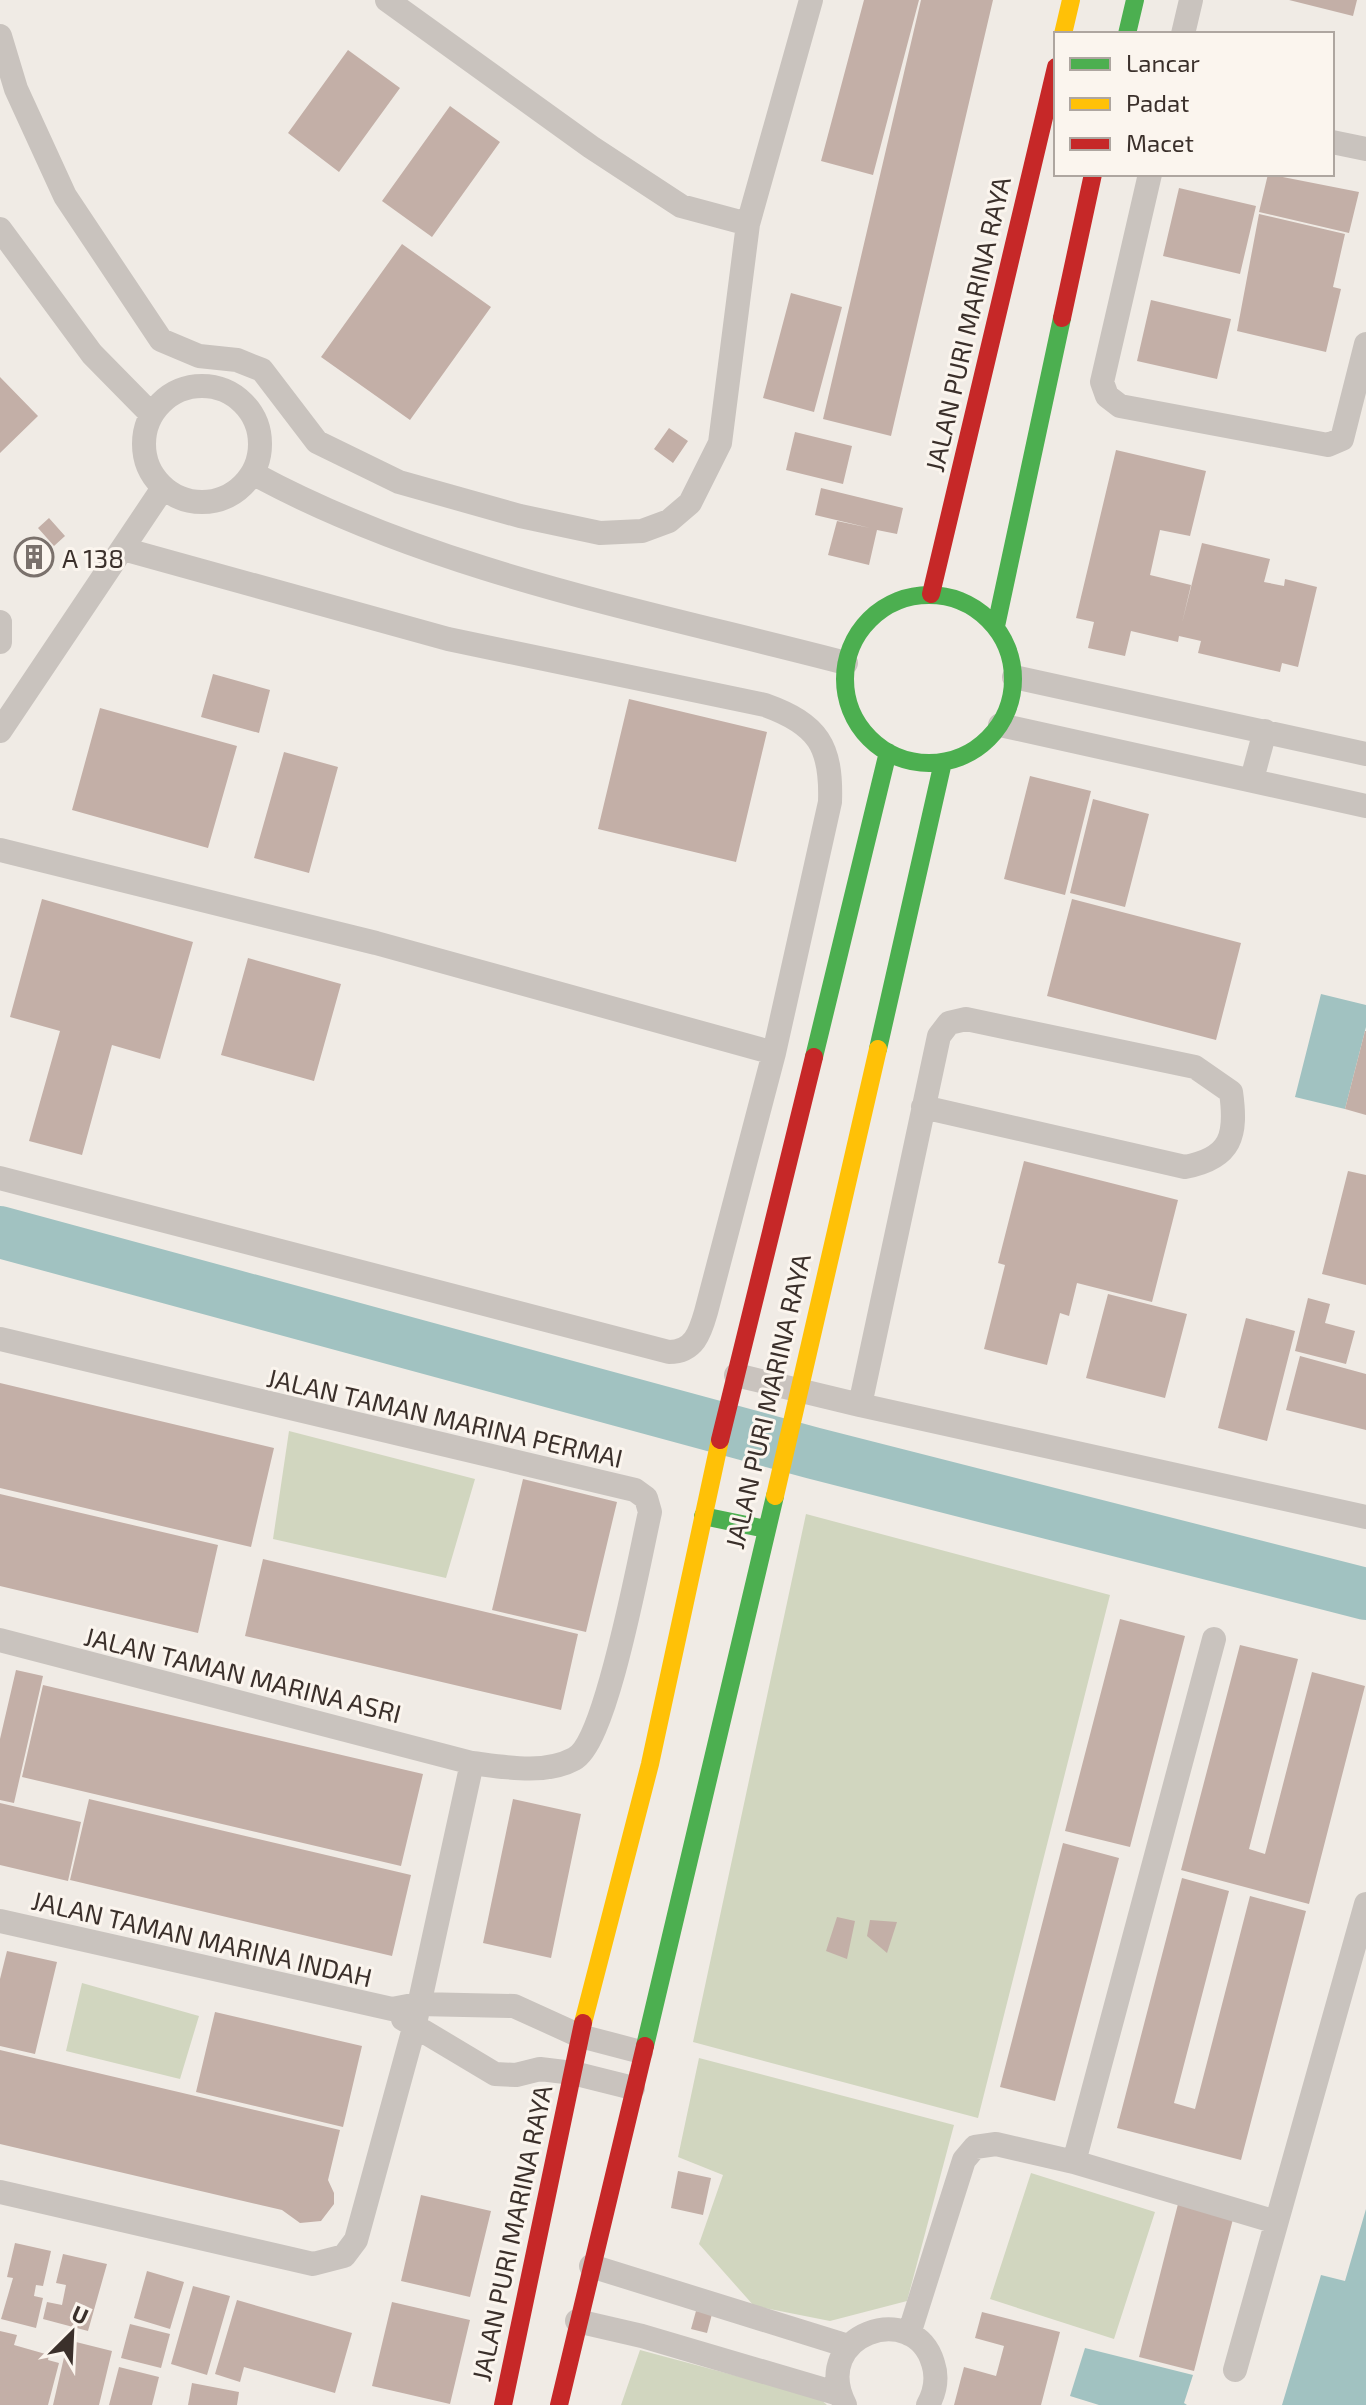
<svg xmlns="http://www.w3.org/2000/svg" width="1366" height="2405" font-family="'Exo 2',sans-serif">
  <style>
    .green { fill: #d1d6bf }
    .water { fill: #a1c2c1 }
    .lines { fill: none; stroke-linecap: round; stroke-linejoin: round }
    .river { stroke: #a1c2c1; stroke-width: 52 }
    .building { fill: #c3afa7 }
    .street { stroke: #c9c3be; stroke-width: 24 }
    .fast { stroke: #4caf50; stroke-width: 18 }
    .slow { stroke: #ffc107; stroke-width: 18 }
    .jam { stroke: #c62828; stroke-width: 18 }
    .labels { text-anchor: middle; dominant-baseline: central; stroke-width: 6; stroke-linejoin: round; paint-order: stroke }
    .street-label { font-size: 26px; fill: #3b302b; stroke: #fbf5ee }
    .poi-label { font-size: 26px; fill: #3b302b; stroke: #fbf5ee; text-anchor: start }
  </style>
  <rect width="100%" height="100%" fill="#f0ebe5"/>
  <!-- green -->
  <path class="green" d="M 289,1431 L 475,1479 L 446,1578 L 273,1539 Z
    M 806,1514 L 1110,1595 L 978,2118 L 693,2042 Z
    M 82,1983 L 199,2016 L 180,2079 L 66,2051 Z
    M 699,2058 L 954,2125 L 907,2301 L 830,2321 L 754,2306 L 699,2244 L 723,2175 L 678,2157 Z
    M 1031,2173 L 1155,2212 L 1114,2339 L 990,2299 Z
    M 640,2350 L 819,2398 L 827,2405 L 621,2405 Z"/>
  <!-- water -->
  <path class="water" d="M 1321,994 L 1366,1005 L 1366,1027 L 1345,1109 L 1295,1097 Z
    M 1366,2209 L 1366,2405 L 1282,2405 L 1321,2275 L 1345,2281 Z
    M 1085,2348 L 1193,2375 L 1184,2403 L 1187,2405 L 1099,2405 L 1070,2396 Z"/>
  <g class="lines">
    <!-- river -->
    <path class="river" d="M 0,1232 L 813,1453 L 1366,1594"/>
  </g>
  <!-- building -->
  <path class="building" d="M 864,0 L 919,0 L 873,175 L 821,161 Z
    M 921,0 L 993,0 L 891,436 L 823,419 Z
    M 1289,0 L 1357,0 L 1353,16 Z
    M 348,50 L 400,88 L 339,172 L 288,133 Z
    M 450,106 L 500,142 L 432,237 L 382,201 Z
    M 1268,174 L 1359,192 L 1349,233 L 1259,212 Z
    M 1179,188 L 1256,206 L 1240,274 L 1163,256 Z
    M 1259,214 L 1345,234 L 1333,287 L 1341,289 L 1326,352 L 1237,331 Z
    M 402,244 L 491,307 L 410,420 L 321,357 Z
    M 791,293 L 842,307 L 814,412 L 763,398 Z
    M 1151,300 L 1231,319 L 1217,379 L 1137,361 Z
    M 0,377 L 38,416 L 0,453 Z
    M 669,428 L 688,441 L 673,463 L 654,449 Z
    M 795,432 L 852,446 L 843,484 L 786,470 Z
    M 1116,450 L 1206,471 L 1190,536 L 1160,530 L 1150,575 L 1191,585 L 1182,623 L 1202,543 L 1270,559 L 1264,582 L 1284,586 L 1285,579 L 1317,587 L 1298,667 L 1282,663 L 1280,672 L 1198,653 L 1201,641 L 1179,636 L 1178,642 L 1131,631 L 1125,656 L 1088,648 L 1094,622 L 1076,618 Z
    M 821,488 L 903,508 L 897,534 L 877,530 L 869,565 L 828,555 L 837,521 L 870,528 L 815,515 Z
    M 49,518 L 65,536 L 54,546 L 38,528 Z
    M 30,538 L 53,551 L 39,576 L 16,564 Z
    M 213,674 L 270,690 L 259,733 L 201,717 Z
    M 629,699 L 767,732 L 736,862 L 598,829 Z
    M 100,708 L 237,746 L 208,848 L 72,810 Z
    M 284,752 L 338,767 L 309,873 L 254,858 Z
    M 1030,776 L 1091,791 L 1065,895 L 1004,879 Z
    M 1093,799 L 1149,814 L 1125,907 L 1070,893 Z
    M 42,899 L 193,942 L 160,1059 L 112,1045 L 82,1155 L 29,1141 L 60,1031 L 10,1017 Z
    M 1072,899 L 1241,943 L 1216,1040 L 1047,996 Z
    M 248,958 L 341,984 L 314,1081 L 221,1055 Z
    M 1365,1031 L 1366,1031 L 1366,1115 L 1345,1109 Z
    M 1024,1161 L 1178,1200 L 1152,1302 L 1077,1283 L 1069,1316 L 1060,1313 L 1047,1365 L 984,1349 L 1005,1265 L 998,1263 Z
    M 1348,1171 L 1366,1175 L 1366,1285 L 1322,1274 Z
    M 1108,1294 L 1187,1314 L 1165,1398 L 1086,1378 Z
    M 1308,1298 L 1330,1304 L 1325,1323 L 1355,1331 L 1346,1364 L 1295,1351 Z
    M 1246,1318 L 1295,1331 L 1267,1441 L 1218,1428 Z
    M 1300,1356 L 1366,1374 L 1366,1430 L 1286,1410 Z
    M 0,1383 L 274,1448 L 251,1547 L 0,1488 Z
    M 523,1479 L 617,1502 L 586,1632 L 492,1610 Z
    M 0,1494 L 218,1545 L 198,1633 L 0,1586 Z
    M 263,1559 L 578,1634 L 561,1710 L 245,1636 Z
    M 1120,1619 L 1185,1636 L 1130,1847 L 1065,1831 Z
    M 1240,1645 L 1298,1659 L 1249,1849 L 1265,1854 L 1312,1672 L 1365,1686 L 1309,1904 L 1181,1870 Z
    M 16,1670 L 43,1676 L 14,1803 L 0,1800 L 0,1739 Z
    M 43,1685 L 423,1774 L 401,1866 L 22,1777 Z
    M 89,1799 L 411,1875 L 392,1956 L 70,1880 Z
    M 513,1799 L 581,1814 L 551,1958 L 483,1943 Z
    M 0,1803 L 81,1822 L 68,1881 L 0,1865 Z
    M 1063,1843 L 1119,1858 L 1055,2101 L 1000,2087 Z
    M 1182,1878 L 1229,1891 L 1174,2103 L 1195,2109 L 1250,1896 L 1306,1911 L 1241,2160 L 1117,2128 Z
    M 837,1917 L 855,1921 L 847,1959 L 826,1951 Z
    M 870,1920 L 897,1922 L 887,1953 L 867,1936 Z
    M 7,1951 L 57,1962 L 35,2054 L 0,2046 L 0,1979 Z
    M 215,2012 L 362,2046 L 343,2127 L 196,2092 Z
    M 0,2050 L 340,2130 L 328,2180 L 334,2193 L 334,2204 L 321,2221 L 300,2223 L 282,2210 L 0,2144 Z
    M 678,2171 L 711,2178 L 703,2215 L 671,2208 Z
    M 421,2195 L 491,2211 L 470,2297 L 401,2281 Z
    M 1178,2204 L 1233,2219 L 1194,2371 L 1139,2357 Z
    M 15,2243 L 51,2251 L 43,2286 L 36,2285 L 34,2296 L 43,2298 L 36,2328 L 1,2319 L 13,2278 L 7,2277 Z
    M 63,2254 L 107,2264 L 88,2331 L 43,2319 L 47,2302 L 62,2305 L 66,2285 L 56,2283 Z
    M 147,2271 L 184,2282 L 170,2329 L 134,2318 Z
    M 193,2286 L 230,2296 L 207,2375 L 171,2364 Z
    M 237,2300 L 352,2333 L 335,2393 L 244,2367 L 240,2382 L 215,2374 Z
    M 392,2302 L 470,2320 L 450,2404 L 372,2386 Z
    M 696,2311 L 712,2314 L 707,2333 L 691,2329 Z
    M 982,2312 L 1060,2332 L 1041,2405 L 954,2405 L 964,2367 L 996,2376 L 1004,2346 L 975,2338 Z
    M 130,2324 L 170,2334 L 161,2368 L 121,2358 Z
    M 0,2331 L 17,2335 L 14,2345 L 49,2355 L 48,2360 L 59,2363 L 48,2405 L 0,2405 Z
    M 68,2340 L 112,2351 L 99,2405 L 53,2405 Z
    M 119,2367 L 159,2377 L 152,2405 L 109,2405 Z
    M 192,2383 L 239,2392 L 237,2405 L 188,2405 Z"/>
  <g class="lines">
    <!-- street -->
    <path class="street" d="M 387,0 L 591,147 L 681,206 L 748,224
      M 1183,34 L 1191,0
      M 0,36 L 16,89 L 65,196 L 161,340 L 199,356 L 237,360 L 262,370 L 317,442 L 399,482 L 520,516 L 600,533 L 642,531 L 669,521 L 690,503 L 720,443 L 748,224 L 811,0
      M 1332,142 L 1366,149
      M 1150,174 L 1102,382 L 1107,396 L 1120,406 L 1328,445 L 1342,439 L 1366,344
      M 0,229 L 92,354 L 151,414
      M144 444a58 58 0 1 1 116 0a58 58 0 1 1-116 0Z
      M 254,474 C 435,572 647,611 846,663
      M 0,622 L 0,642
      M 1014,677 L 1366,754
      M 1000,725 L 1366,806
      M 0,731 L 163,488
      M 1252,779 L 1265,731
      M 0,850 L 376,943 L 774,1053
      M 923,1107 L 1185,1167 C 1232,1158 1237,1135 1231,1092 L 1195,1067 L 966,1019 L 949,1023 L 939,1036 L 860,1405 L 1366,1517
      M 0,1178 L 669,1352 C 694,1352 700,1333 706,1312 L 774,1053 L 830,802 C 832,746 818,724 765,705 L 448,639 L 123,549
      M 0,1339 L 635,1490 L 646,1498 L 650,1512 C 640,1555 607,1742 574,1759 C 544,1775 504,1767 472,1763 L 0,1640
      M 736,1375 L 860,1405
      M 0,1921 L 392,2009 L 418,2004 L 514,2006 L 580,2036 L 641,2052
      M 403,2019 L 495,2074 L 516,2075 L 540,2069 L 573,2073 L 633,2088
      M 1074,2162 L 1214,1639
      M 0,2192 L 313,2264 L 344,2256 L 356,2240 L 414,2028 L 472,1763
      M 591,2266 L 848,2346
      M 577,2321 L 642,2336 L 839,2394
      M 909,2334 L 964,2160 L 975,2147 L 996,2144 L 1074,2162 L 1276,2222
      M 1235,2370 L 1366,1904
      M 845,2405 C 809,2334 914,2299 933,2363 C 938,2378 935,2392 928,2405"/>
    <!-- fast -->
    <path class="fast" d="M 1127,34 L 1135,0
      M845 679a84 84 0 1 1 168 0a84 84 0 1 1-168 0Z
      M 996,626 L 1062,318
      M 878,1049 L 943,762
      M 814,1057 L 888,752
      M 703,1516 L 766,1529
      M 645,2046 L 775,1496"/>
    <!-- slow -->
    <path class="slow" d="M 1063,34 L 1071,0
      M 775,1496 L 878,1049
      M 583,2023 L 650,1764 L 720,1440"/>
    <!-- jam -->
    <path class="jam" d="M 1062,318 L 1093,174
      M 931,594 L 1056,67
      M 720,1440 L 814,1057
      M 503,2405 L 583,2023
      M 559,2405 L 645,2046"/>
  </g>
  <!-- icons -->
  <defs>
    <symbol id="building-ring" viewBox="-11 -11 22 22"><circle r="9.5" fill="#fbf5ee" stroke="#7a716c" stroke-width="1.5"/><path d="M-4-6H4V6H1V3H-1V6H-4ZM-2.5-4.3h1.7v1.8h-1.7ZM.8-4.3h1.7v1.8H.8ZM-2.5-1h1.7V.8h-1.7ZM.8-1h1.7V.8H.8Z" fill="#7a716c"/></symbol>
  </defs>
  <g fill-rule="evenodd">
    <use href="#building-ring" x="12" y="535" width="44" height="44"/>
  </g>
  <g class="labels">
    <!-- street labels -->
    <g class="street-label">
      <text transform="translate(967 324) rotate(-77)">JALAN PURI MARINA RAYA</text>
      <text transform="translate(767 1401) rotate(-77)">JALAN PURI MARINA RAYA</text>
      <text transform="translate(445 1417) rotate(13)">JALAN TAMAN MARINA PERMAI</text>
      <text transform="translate(243 1674) rotate(14)">JALAN TAMAN MARINA ASRI</text>
      <text transform="translate(202 1938) rotate(13)">JALAN TAMAN MARINA INDAH</text>
      <text transform="translate(511 2233) rotate(-78)">JALAN PURI MARINA RAYA</text>
    </g>
    <!-- poi labels -->
    <g class="poi-label">
      <text x="62" y="557">A 138</text>
    </g>
  </g>
  <!-- legend -->
  <rect x="1054" y="32" width="280" height="144" fill="#fbf5ee" stroke="#aea6a0" stroke-width="2"/>
  <rect x="1070" y="58" width="40" height="12" fill="#4caf50" stroke="#aea6a0" stroke-width="2"/>
  <text x="1126" y="72" font-size="24" fill="#3b302b">Lancar</text>
  <rect x="1070" y="98" width="40" height="12" fill="#ffc107" stroke="#aea6a0" stroke-width="2"/>
  <text x="1126" y="112" font-size="24" fill="#3b302b">Padat</text>
  <rect x="1070" y="138" width="40" height="12" fill="#c62828" stroke="#aea6a0" stroke-width="2"/>
  <text x="1126" y="152" font-size="24" fill="#3b302b">Macet</text>
  <!-- north arrow -->
  <g transform="translate(72 2333) rotate(24)" stroke="#fbf5ee" stroke-width="6" paint-order="stroke">
  <path d="M0-6L14 30L0 20L-14 30Z" fill="#3b302b"/>
  <text y="-12" font-size="22" font-weight="bold" text-anchor="middle" fill="#3b302b">U</text>
  </g>
</svg>
